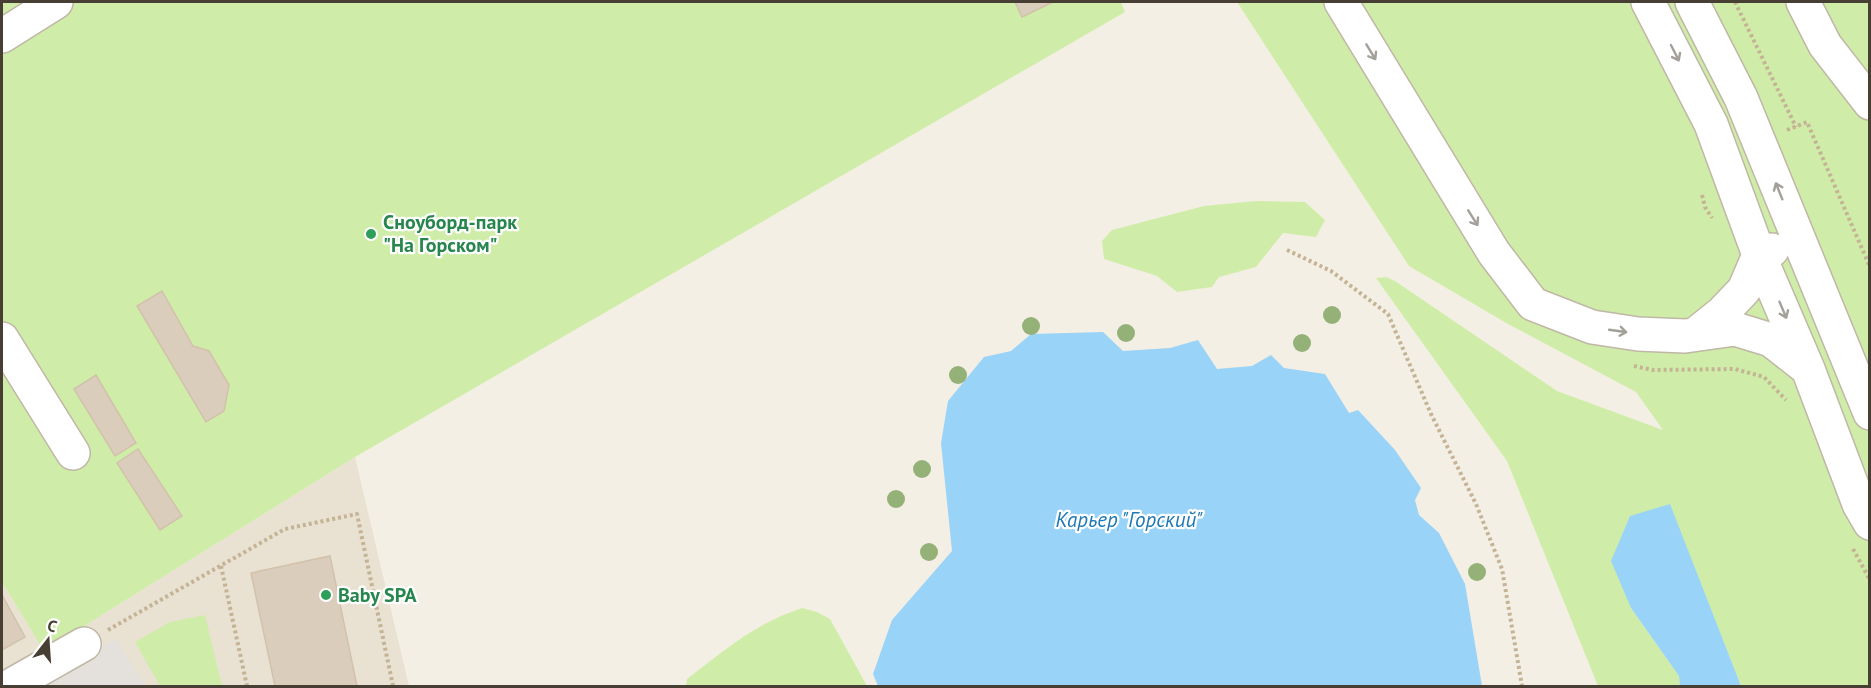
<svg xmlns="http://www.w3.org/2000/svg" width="1871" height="688" font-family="'PT Sans',sans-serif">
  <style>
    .residential { fill: #e9e1d1 }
    .green { fill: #cfeda8 }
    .parking { fill: #e4e1dd }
    .water { fill: #99d3f8 }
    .building { fill: #dacdbb; stroke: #d2c2ab; stroke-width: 1.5 }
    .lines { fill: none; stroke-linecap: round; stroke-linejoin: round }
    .minor-casing { stroke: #c0b7a6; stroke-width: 36 }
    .path { stroke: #c4b395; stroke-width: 4; stroke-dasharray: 3 3; stroke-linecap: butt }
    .minor { stroke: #fff; stroke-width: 33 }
    .tree { fill: #94b178 }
    .oneway { stroke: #a39f99 }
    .leisure-dot { fill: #2e9e5b; stroke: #fff; stroke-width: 2 }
    .labels { text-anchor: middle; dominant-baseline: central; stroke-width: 4.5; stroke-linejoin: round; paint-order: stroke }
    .leisure-label { font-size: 20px; font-weight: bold; fill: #27864d; stroke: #fff; text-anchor: start }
    .water-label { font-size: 21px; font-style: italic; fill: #2079b5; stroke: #fff }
  </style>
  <rect width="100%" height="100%" fill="#f4efe4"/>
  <!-- residential -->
  <path class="residential" d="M 355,457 L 409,686 L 2,686 L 2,582 L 44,651 Z"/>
  <!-- green -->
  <path class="green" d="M 2,2 L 1121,2 L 1125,12 L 355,457 L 44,651 L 2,582 Z
    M 1237,2 L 1869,2 L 1869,686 L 1741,686 L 1669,504 L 1631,608 L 1679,676 L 1680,686 L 1598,686 L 1507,461 L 1376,278 L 1386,277 L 1395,281 L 1557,391 L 1663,430 L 1636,392 L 1508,324 L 1409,266 Z
    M 1256,201 L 1305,202 L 1325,220 L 1316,237 L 1283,233 L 1256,267 L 1219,277 L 1212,287 L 1177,292 L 1157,276 L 1104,259 L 1102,241 L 1112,230 L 1204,206 Z
    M 802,608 L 817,612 L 830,619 L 867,686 L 686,686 L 687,679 C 726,649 754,624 802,608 Z
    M 205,615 L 222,686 L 160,686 L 135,642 L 170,622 Z"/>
  <!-- parking -->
  <path class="parking" d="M 117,638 L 145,686 L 33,686 Z"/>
  <!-- water -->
  <path class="water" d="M 1103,332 L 1123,351 L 1170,348 L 1198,340 L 1217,369 L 1252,366 L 1271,355 L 1284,368 L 1325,374 L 1349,413 L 1358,410 L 1395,450 L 1421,488 L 1415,500 L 1419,515 L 1439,533 L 1465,584 L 1482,686 L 878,686 L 873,674 L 892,620 L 952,551 L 941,443 L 948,401 L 984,357 L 1011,351 L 1031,334 Z
    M 1670,504 L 1741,686 L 1680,686 L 1679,676 L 1631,608 L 1611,561 L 1630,516 Z"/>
  <!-- building -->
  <path class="building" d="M 1015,2 L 1053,2 L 1022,17 Z
    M 162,291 L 193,346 L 209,351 L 229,385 L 224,411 L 206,422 L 137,306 Z
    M 96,375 L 136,443 L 115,456 L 74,389 Z
    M 138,449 L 182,516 L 160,530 L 117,463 Z
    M 330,556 L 357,686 L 275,686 L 251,573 Z
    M 2,595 L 25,637 L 2,650 Z"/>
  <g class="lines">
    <defs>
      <path id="minor" d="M 1341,2 L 1494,253 L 1533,304 L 1592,327 L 1638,334 L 1685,336 L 1735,329 L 1771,340 L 1808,369
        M 1648,2 L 1711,124 L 1759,255 L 1808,369 L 1859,504 L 1870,523
        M 1692,2 L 1741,98 L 1870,413
        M 1803,2 L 1825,45 L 1870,103
        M 2,36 L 56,2
        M 1697,333 L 1722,313 L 1744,290 L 1759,255 L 1772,250
        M 2,339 L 73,453
        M 10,686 L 84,644"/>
    </defs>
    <!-- minor casing -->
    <use href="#minor" class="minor-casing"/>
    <!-- path -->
    <path class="path" d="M 1735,2 L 1796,127
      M 1787,130 L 1807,122 L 1870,267
      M 1702,195 L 1705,207 L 1712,218
      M 1287,250 L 1331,271 L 1388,314 L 1431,414 L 1476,504 L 1502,569 L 1522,686
      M 1634,366 L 1653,370 L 1735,369 L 1764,377 L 1786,400
      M 1853,549 L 1870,580
      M 221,566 L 247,686
      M 108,630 L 285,529 L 357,514 L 393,686"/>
    <!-- minor -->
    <use href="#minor" class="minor"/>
  </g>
  <!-- trees -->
  <g class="tree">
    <circle cx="1332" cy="315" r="9"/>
    <circle cx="1031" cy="326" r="9"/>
    <circle cx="1126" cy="333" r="9"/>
    <circle cx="1302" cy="343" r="9"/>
    <circle cx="958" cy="375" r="9"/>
    <circle cx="922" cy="469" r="9"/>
    <circle cx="896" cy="499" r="9"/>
    <circle cx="929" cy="552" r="9"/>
    <circle cx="1477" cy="572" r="9"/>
  </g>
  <!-- one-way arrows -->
  <defs><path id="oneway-shaft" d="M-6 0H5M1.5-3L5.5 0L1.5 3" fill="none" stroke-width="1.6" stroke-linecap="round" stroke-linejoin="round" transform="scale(1.5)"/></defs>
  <g class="oneway">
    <use href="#oneway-shaft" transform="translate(1371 52) rotate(59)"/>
    <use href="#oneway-shaft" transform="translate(1675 53) rotate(63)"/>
    <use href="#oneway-shaft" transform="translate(1779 191) rotate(-112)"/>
    <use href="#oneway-shaft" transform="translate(1473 218) rotate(58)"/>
    <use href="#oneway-shaft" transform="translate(1783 310) rotate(67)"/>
    <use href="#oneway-shaft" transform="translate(1618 331) rotate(8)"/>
  </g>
  <!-- markers -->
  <g class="leisure-dot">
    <circle cx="371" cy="234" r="6"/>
    <circle cx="326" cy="595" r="6"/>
  </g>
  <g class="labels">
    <!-- leisure labels -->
    <g class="leisure-label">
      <text x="383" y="222">Сноуборд-парк<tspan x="383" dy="23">"На Горском"</tspan></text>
      <text x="338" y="595">Baby SPA</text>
    </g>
    <!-- water labels -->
    <g class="water-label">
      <text x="1129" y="519">Карьер "Горский"</text>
    </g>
  </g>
  <!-- border -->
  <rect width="1871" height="688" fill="none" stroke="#473f33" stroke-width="6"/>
  <!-- north arrow -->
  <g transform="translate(48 640) rotate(17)" stroke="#ffffff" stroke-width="4.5" paint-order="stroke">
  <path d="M0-4.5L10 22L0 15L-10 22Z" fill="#473f33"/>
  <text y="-9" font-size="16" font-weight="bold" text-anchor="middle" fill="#473f33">С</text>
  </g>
</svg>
